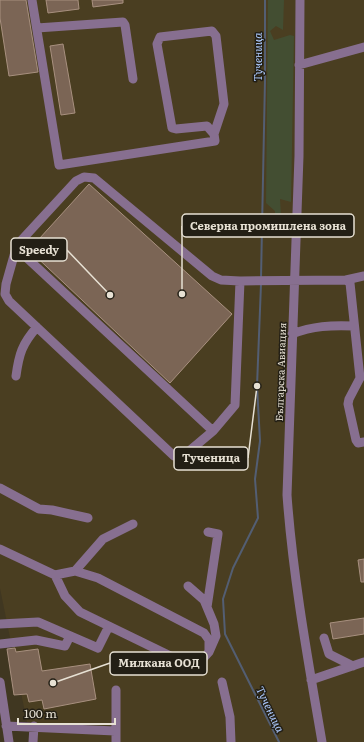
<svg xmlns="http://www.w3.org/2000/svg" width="364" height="742" font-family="Literata,serif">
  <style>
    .built { fill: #4a3e21 }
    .green { fill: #434e32 }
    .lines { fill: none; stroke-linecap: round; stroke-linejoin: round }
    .stream { stroke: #535e73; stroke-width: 2 }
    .building { fill: #7b6555; stroke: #a8907f }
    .minor { stroke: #876f90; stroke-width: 9 }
    .labels { text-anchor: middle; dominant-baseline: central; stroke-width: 3; stroke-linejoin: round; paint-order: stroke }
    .street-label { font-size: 10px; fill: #e7e1d4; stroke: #231f15 }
    .water-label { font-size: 11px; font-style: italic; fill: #adcafd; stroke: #231f15 }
    .leader { fill: none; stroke: #e7e1d4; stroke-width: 1.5 }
    .callout-dot { fill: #e7e1d4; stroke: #231f15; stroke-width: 1.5 }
    .callout { fill: #231f15; stroke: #e7e1d4; stroke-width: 1.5 }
    .callout-label { font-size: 11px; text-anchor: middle; font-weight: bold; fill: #e7e1d4 }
  </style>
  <rect width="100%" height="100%" fill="#403721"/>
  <!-- built -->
  <path class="built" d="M 0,0 L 364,0 L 364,742 L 31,742 L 0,588 Z"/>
  <!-- green -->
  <path class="green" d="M 268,0 L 284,0 L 283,30 L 276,26 L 270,31 L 274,40 L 290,35 L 294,36 L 291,202 L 280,199 L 281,216 L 275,222 L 275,211 L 266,203 Z"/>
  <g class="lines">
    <!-- stream -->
    <path class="stream" d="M 261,278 L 265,79 L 265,0
      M 261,284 L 257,386 L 260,441 L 255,479 L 258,518 L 233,568 L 223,599 L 225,634 L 279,742"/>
  </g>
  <!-- building -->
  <path class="building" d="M 0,0 L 26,0 L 38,72 L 9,76 L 0,18 Z
    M 46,0 L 78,0 L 79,9 L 48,13 Z
    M 92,0 L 123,0 L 123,3 L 93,7 Z
    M 63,44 L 75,113 L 61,115 L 50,46 Z
    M 89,184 L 232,314 L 170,383 L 29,250 Z
    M 364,559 L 364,582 L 361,582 L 358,560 Z
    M 364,618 L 364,634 L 333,639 L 330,623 Z
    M 15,648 L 16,652 L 38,649 L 42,671 L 90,664 L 96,699 L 44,709 L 42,700 L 29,702 L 27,694 L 14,695 L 7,649 Z"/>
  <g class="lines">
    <!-- minor -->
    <path class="minor" d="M 32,0 L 59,165 L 215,141 L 214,134 L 207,126 L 176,129 L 172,128 L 157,44 L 160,37 L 212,31 L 216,36 L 224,104 L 214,134
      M 300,0 L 299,156 L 287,495 C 293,578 308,660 322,742
      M 37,28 L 123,22 L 125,25 L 133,79
      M 299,65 L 364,47
      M 17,245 L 28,259 L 213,431
      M 346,280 L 364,276
      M 240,281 L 235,405 L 213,431 L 188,452 L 181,456 L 174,456 L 9,301 L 5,294 L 6,284 L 17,245 L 76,181 L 84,177 L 94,178 L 212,276 L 221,280 L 240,281 L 346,280 L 350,283 L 360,378 L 349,399 L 348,404 L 356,440 L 358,443 L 364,442
      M 292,334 C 313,326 331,325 354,326
      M 16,376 C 19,354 22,344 37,327
      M 0,488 L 39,509 L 52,510 L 88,518
      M 0,549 L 55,575 L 65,596 L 80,612 L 189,665 L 198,664 L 209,652 L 216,636 L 214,624 L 204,600 L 188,586
      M 75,571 L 103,539 L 133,524
      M 55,575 L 75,571 L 98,578 L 204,633 L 209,640 L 209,650
      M 207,607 L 218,534 L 208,532
      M 0,624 L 38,622 L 98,648 L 109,626
      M 324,638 L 329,654 L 353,666
      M 0,644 L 36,640 L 65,646 L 70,636
      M 311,680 L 364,662
      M 0,682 L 9,742
      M 222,682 L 230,717 L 231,742
      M 116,690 L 116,742
      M 6,726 L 115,731
      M 33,742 L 34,726"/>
  </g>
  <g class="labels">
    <!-- street labels -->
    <g class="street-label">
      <text transform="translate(280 372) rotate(-88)">Българска Авиация</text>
    </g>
    <!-- water labels -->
    <g class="water-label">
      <text transform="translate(257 57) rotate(-90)">Тученица</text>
      <text transform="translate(271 709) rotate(64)">Тученица</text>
    </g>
  </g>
  <!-- callouts -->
  <path class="leader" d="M182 294L182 226M110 295L67 250M257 386L248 458M53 683L110 663"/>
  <g class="callout-dot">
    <circle cx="182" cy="294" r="4"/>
    <circle cx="110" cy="295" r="4"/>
    <circle cx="257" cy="386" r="4"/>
    <circle cx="53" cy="683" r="4"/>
  </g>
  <g class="callout">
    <rect x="182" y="214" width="172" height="23" rx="4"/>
    <rect x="11" y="238" width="56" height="23" rx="4"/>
    <rect x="174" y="447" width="74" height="23" rx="4"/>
    <rect x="110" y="652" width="97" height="23" rx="4"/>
  </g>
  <g class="callout-label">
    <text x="268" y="230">Северна промишлена зона</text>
    <text x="39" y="254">Speedy</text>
    <text x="211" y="462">Тученица</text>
    <text x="159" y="667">Милкана OOД</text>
  </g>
  <!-- scale -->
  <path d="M18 718v6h97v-6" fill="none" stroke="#e7e1d4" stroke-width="2"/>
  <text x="24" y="718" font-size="12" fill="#e7e1d4" stroke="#231f15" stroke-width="3" paint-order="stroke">100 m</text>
</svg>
